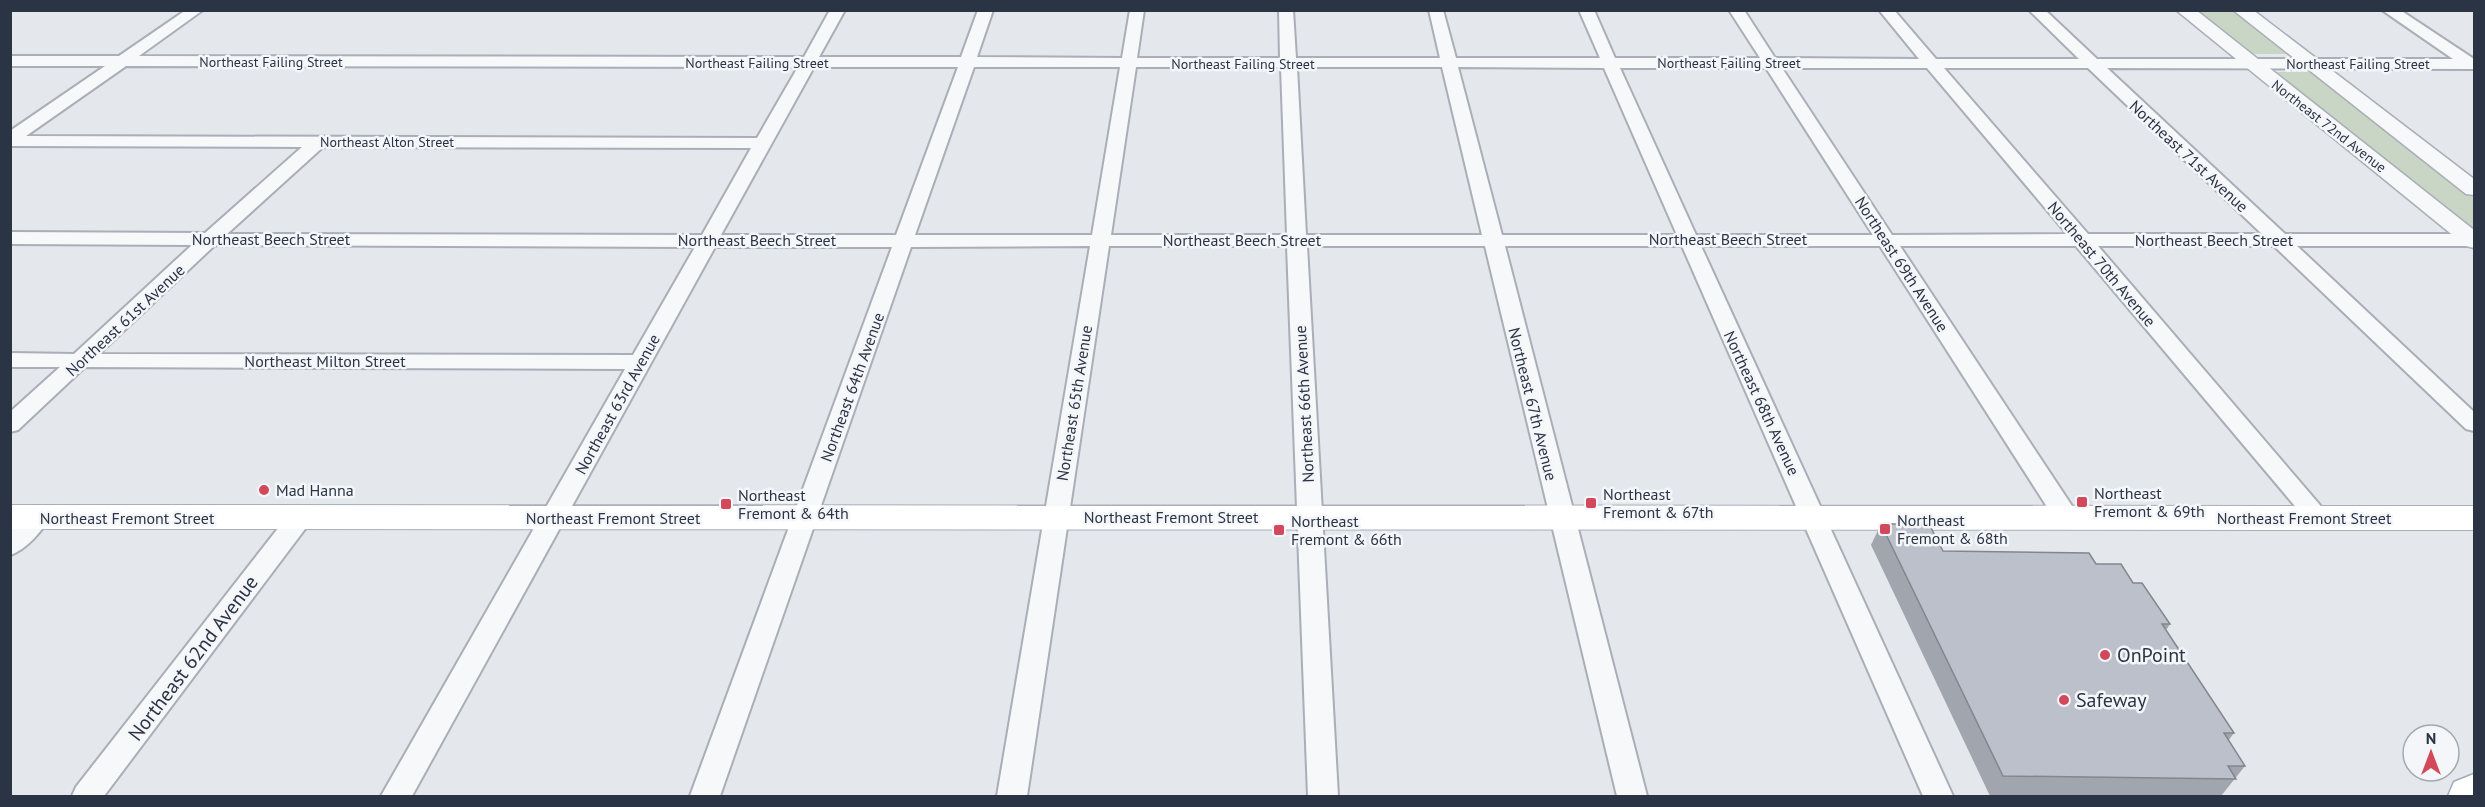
<svg xmlns="http://www.w3.org/2000/svg" width="2485" height="807" font-family="'PT Sans',sans-serif">
  <style>
    .green { fill: #c9d6c5 }
    .lines { fill: none; stroke-linecap: round; stroke-linejoin: round }
    .minor-casing { stroke: #a9aeb7; stroke-width: 4 }
    .tertiary-casing { stroke: #a9aeb7; stroke-width: 3 }
    .secondary-casing { stroke: #a9aeb7; stroke-width: 2 }
    .primary-casing { stroke: #a3abb8; stroke-width: 3 }
    .minor { fill: #f7f8fa; fill-rule: evenodd }
    .tertiary { fill: #f7f8fa; fill-rule: evenodd }
    .secondary { fill: #fff; fill-rule: evenodd }
    .primary { fill: #fff; fill-rule: evenodd }
    .wall { fill: #a1a5ae }
    .building { fill: #bbc0ca; stroke: #83868d; stroke-width: 1.5 }
    .poi-dot { fill: #d1495b; stroke: #f4f6f9; stroke-width: 2 }
    .labels { text-anchor: middle; dominant-baseline: central; stroke-width: 5; stroke-linejoin: round; paint-order: stroke }
    .far-street-label { font-size: 14px; fill: #2b3445; stroke: #f4f6f9 }
    .street-label { font-size: 16px; fill: #2b3445; stroke: #f4f6f9 }
    .poi-label { font-size: 16px; fill: #2b3445; stroke: #f4f6f9; text-anchor: start }
    .near-poi-label { font-size: 20px; fill: #2b3445; stroke: #f4f6f9; text-anchor: start }
    .near-street-label { font-size: 20px; fill: #2b3445; stroke: #f4f6f9 }
  </style>
  <rect width="100%" height="100%" fill="#e4e7ec"/>
  <!-- green -->
  <path class="green" d="M 2190,11 L 2237,11 L 2291,54 L 2249,54 Z
    M 2272,72 L 2310,72 L 2323,76 L 2474,192 L 2474,228 L 2471,228 Z"/>
  <g class="lines">
    <defs>
      <path id="minor" d="M 186,10 L 203,10 L 139,56 L 804,57 L 830,10 L 845,10 L 819,57 L 961,57 L 978,10 L 993,10 L 977,57 L 1122,58 L 1130,10 L 1144,10 L 1137,58 L 1280,58 L 1279,10 L 1293,10 L 1296,58 L 1440,58 L 1429,10 L 1443,10 L 1456,58 L 1600,58 L 1579,10 L 1594,10 L 1615,58 L 1760,58 L 1729,10 L 1744,10 L 1775,58 L 1919,59 L 1879,10 L 1894,10 L 1936,59 L 2079,59 L 2029,10 L 2045,10 L 2097,59 L 2453,59 L 2382,10 L 2400,10 L 2474,59 L 2474,69 L 2107,68 L 2285,234 L 2474,234 L 2474,246 L 2297,246 L 2474,412 L 2474,431 L 2466,429 L 2274,246 L 2098,246 L 2331,518 L 2328,524 L 2319,527 L 2310,524 L 2076,246 L 1900,246 L 2076,512 L 2079,518 L 2076,524 L 2067,527 L 2058,524 L 1880,246 L 1701,246 L 1953,796 L 1923,796 L 1682,246 L 1505,246 L 1647,796 L 1617,796 L 1485,246 L 1307,246 L 1338,796 L 1308,796 L 1287,246 L 1109,246 L 1027,796 L 997,796 L 1090,246 L 911,247 L 720,796 L 690,796 L 892,247 L 715,247 L 412,796 L 381,796 L 625,369 L 85,367 L 18,430 L 10,432 L 10,412 L 60,367 L 10,367 L 10,353 L 74,354 L 192,245 L 10,244 L 10,232 L 205,233 L 302,147 L 10,146 L 10,131 L 105,66 L 10,66 L 10,56 L 119,56 ZM 126,66 L 798,67 L 757,138 L 26,136 ZM 814,67 L 958,67 L 896,235 L 721,235 ZM 974,67 L 1120,67 L 1092,235 L 915,235 ZM 1136,67 L 1281,67 L 1287,235 L 1111,235 ZM 1297,67 L 1442,67 L 1482,235 L 1306,235 ZM 1458,67 L 1604,68 L 1677,235 L 1502,235 ZM 1620,68 L 1766,68 L 1873,235 L 1696,235 ZM 1782,68 L 1927,68 L 2067,234 L 1892,235 ZM 1944,68 L 2088,68 L 2262,234 L 2088,234 ZM 323,147 L 751,148 L 702,235 L 227,234 ZM 215,245 L 695,247 L 633,355 L 99,354 Z
        M 38,508 L 47,511 L 50,517 C 42,531 26,550 10,555 L 10,530 L 29,511 Z
        M 299,510 L 308,513 L 311,519 L 308,525 L 104,796 L 72,796 L 76,787 L 290,513 Z"/>
      <path id="tertiary" d="M 2176,10 L 2196,10 L 2474,230 L 2474,248 L 2466,246 Z
        M 2233,10 L 2253,10 L 2474,179 L 2474,195 L 2466,194 Z"/>
      <path id="secondary" d="M 10,505 L 2474,506 L 2474,530 L 10,529 Z"/>
      <path id="primary" d="M 2474,774 L 2474,796 L 2448,796 L 2454,782 Z"/>
    </defs>
    <!-- minor casing -->
    <use href="#minor" class="minor-casing"/>
    <!-- tertiary casing -->
    <use href="#tertiary" class="tertiary-casing"/>
    <!-- secondary casing -->
    <use href="#secondary" class="secondary-casing"/>
    <!-- primary casing -->
    <use href="#primary" class="primary-casing"/>
    <!-- minor -->
    <use href="#minor" class="minor"/>
    <!-- tertiary -->
    <use href="#tertiary" class="tertiary"/>
    <!-- secondary -->
    <use href="#secondary" class="secondary"/>
    <!-- primary -->
    <use href="#primary" class="primary"/>
  </g>
  <!-- wall -->
  <path class="wall" d="M 1881,524 L 1943,551 L 2096,564 L 2133,583 L 2170,624 L 2166,630 L 2234,733 L 2228,741 L 2245,766 L 2221,796 L 1990,796 L 1871,545 Z"/>
  <!-- building -->
  <path class="building" d="M 1881,524 L 1929,524 L 1943,551 L 2089,553 L 2096,564 L 2121,564 L 2133,583 L 2142,583 L 2170,624 L 2162,624 L 2234,733 L 2224,733 L 2245,766 L 2228,766 L 2236,779 L 2003,776 Z"/>
  <!-- markers -->
  <g class="poi-dot">
    <circle cx="264" cy="490" r="6"/>
    <rect x="2076" y="496" width="12" height="12" rx="3"/>
    <rect x="1585" y="497" width="12" height="12" rx="3"/>
    <rect x="720" y="498" width="12" height="12" rx="3"/>
    <rect x="1879" y="523" width="12" height="12" rx="3"/>
    <rect x="1273" y="524" width="12" height="12" rx="3"/>
    <circle cx="2105" cy="655" r="6"/>
    <circle cx="2064" cy="700" r="6"/>
  </g>
  <g class="labels">
    <!-- far-street labels -->
    <g class="far-street-label">
      <text x="271" y="62">Northeast Failing Street</text>
      <text x="757" y="63">Northeast Failing Street</text>
      <text x="1729" y="63">Northeast Failing Street</text>
      <text x="1243" y="64">Northeast Failing Street</text>
      <text x="2358" y="64">Northeast Failing Street</text>
      <text transform="translate(2329 126) rotate(38)">Northeast 72nd Avenue</text>
      <text x="387" y="142">Northeast Alton Street</text>
    </g>
    <!-- street labels -->
    <g class="street-label">
      <text transform="translate(2189 156) rotate(43)">Northeast 71st Avenue</text>
      <text x="271" y="239">Northeast Beech Street</text>
      <text x="1728" y="239">Northeast Beech Street</text>
      <text x="757" y="240">Northeast Beech Street</text>
      <text x="1242" y="240">Northeast Beech Street</text>
      <text x="2214" y="240">Northeast Beech Street</text>
      <text transform="translate(1902 264) rotate(57)">Northeast 69th Avenue</text>
      <text transform="translate(2102 264) rotate(50)">Northeast 70th Avenue</text>
      <text transform="translate(125 320) rotate(-43)">Northeast 61st Avenue</text>
      <text x="325" y="361">Northeast Milton Street</text>
      <text transform="translate(852 387) rotate(-70)">Northeast 64th Avenue</text>
      <text transform="translate(1074 403) rotate(-81)">Northeast 65th Avenue</text>
      <text transform="translate(1762 403) rotate(65)">Northeast 68th Avenue</text>
      <text transform="translate(617 404) rotate(-61)">Northeast 63rd Avenue</text>
      <text transform="translate(1304 404) rotate(-93)">Northeast 66th Avenue</text>
      <text transform="translate(1533 404) rotate(76)">Northeast 67th Avenue</text>
      <text x="1171" y="517">Northeast Fremont Street</text>
      <text x="127" y="518">Northeast Fremont Street</text>
      <text x="613" y="518">Northeast Fremont Street</text>
      <text x="2304" y="518">Northeast Fremont Street</text>
    </g>
    <!-- poi labels -->
    <g class="poi-label">
      <text x="276" y="490">Mad Hanna</text>
      <text x="2094" y="493">Northeast<tspan x="2094" dy="18">Fremont &amp; 69th</tspan></text>
      <text x="1603" y="494">Northeast<tspan x="1603" dy="18">Fremont &amp; 67th</tspan></text>
      <text x="738" y="495">Northeast<tspan x="738" dy="18">Fremont &amp; 64th</tspan></text>
      <text x="1897" y="520">Northeast<tspan x="1897" dy="18">Fremont &amp; 68th</tspan></text>
      <text x="1291" y="521">Northeast<tspan x="1291" dy="18">Fremont &amp; 66th</tspan></text>
    </g>
    <!-- near-poi labels -->
    <g class="near-poi-label">
      <text x="2117" y="655">OnPoint</text>
      <text x="2076" y="700">Safeway</text>
    </g>
    <!-- near-street labels -->
    <g class="near-street-label">
      <text transform="translate(193 658) rotate(-53)">Northeast 62nd Avenue</text>
    </g>
  </g>
  <!-- border -->
  <rect width="2485" height="807" fill="none" stroke="#2b3445" stroke-width="24"/>
  <!-- north arrow -->
  <g transform="translate(2431 753)"><circle r="28" fill="#f4f6f9" stroke="#a4a8b1" stroke-width="1.5"/>
  <path d="M0-4.5L10 22L0 15L-10 22Z" fill="#d1495b"/>
  <text y="-9" font-size="16" font-weight="bold" text-anchor="middle" fill="#2b3445">N</text>
  </g>
</svg>
